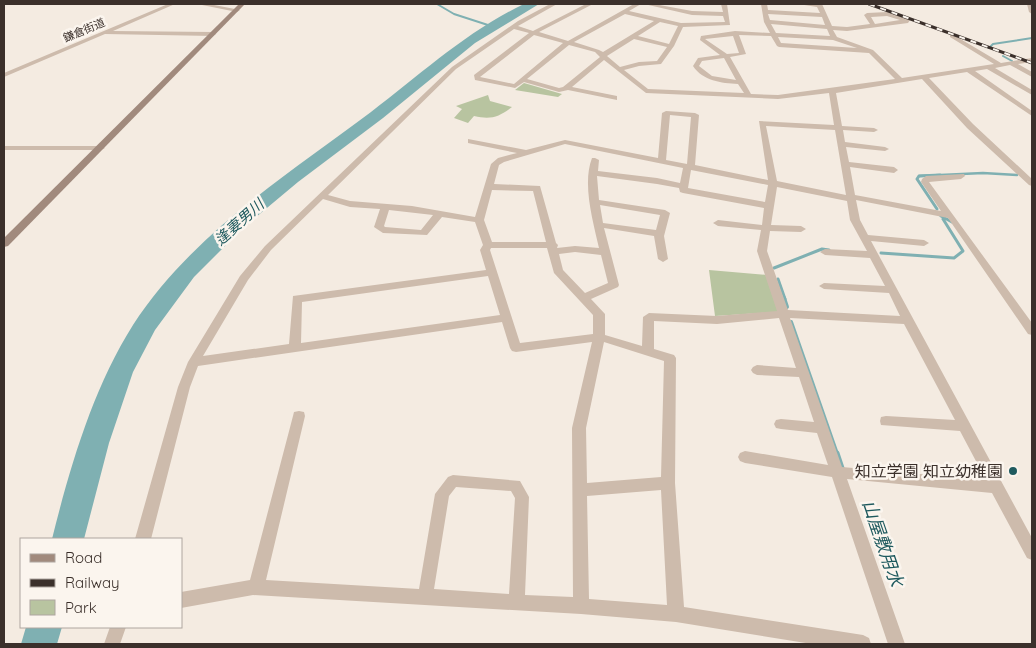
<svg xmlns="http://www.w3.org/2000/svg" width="1036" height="648" font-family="Quicksand,'Noto Sans JP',sans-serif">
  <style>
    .green { fill: #b8c4a0 }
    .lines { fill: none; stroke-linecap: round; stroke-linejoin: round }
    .stream-far4 { stroke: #7fb0b2; stroke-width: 2 }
    .stream-far3 { stroke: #7fb0b2; stroke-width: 2.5 }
    .stream-far2 { stroke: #7fb0b2; stroke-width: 3 }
    .stream-far1 { stroke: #7fb0b2; stroke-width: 4 }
    .stream { stroke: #7fb0b2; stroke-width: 5 }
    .river { fill: #7fb0b2; fill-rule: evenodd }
    .street { fill: #cdbbac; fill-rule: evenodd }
    .secondary { fill: #a18a7d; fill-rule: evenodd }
    .rail-casing { stroke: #3b302b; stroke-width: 3 }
    .rail { stroke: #fbf5ee; stroke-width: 2; stroke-dasharray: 6; stroke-linecap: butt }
    .poi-dot { fill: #1f5a5e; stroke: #fbf5ee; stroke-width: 2 }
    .labels { text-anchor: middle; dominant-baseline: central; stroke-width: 5; stroke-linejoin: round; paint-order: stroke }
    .far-street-label { font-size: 11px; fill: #3b302b; stroke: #fbf5ee }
    .water-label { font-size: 15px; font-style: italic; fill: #1f5a5e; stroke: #fbf5ee }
    .near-poi-label { font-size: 16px; fill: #3b302b; stroke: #fbf5ee; text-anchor: end }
    .near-water-label { font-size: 18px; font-style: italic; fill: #1f5a5e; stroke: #fbf5ee }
  </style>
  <rect width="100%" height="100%" fill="#f4ebe1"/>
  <!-- green -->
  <path class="green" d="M 524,83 L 562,94 L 558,97 L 515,90 Z
    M 488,95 L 490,101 L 512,107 C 499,117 491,120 474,116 L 468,123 L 454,118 L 462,109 L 456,106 Z
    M 709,270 L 768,275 L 778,308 L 777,312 L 715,316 Z"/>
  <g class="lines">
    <!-- stream-far4 -->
    <path class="stream-far4" d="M 437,4 L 454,14 L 491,26
      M 989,48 L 993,44 L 1032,38
      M 1003,56 L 1012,61"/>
    <!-- stream-far3 -->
    <path class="stream-far3" d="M 919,176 L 983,173 L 1017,175"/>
    <!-- stream-far2 -->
    <path class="stream-far2" d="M 937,209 L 917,179 L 919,176 L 940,175
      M 941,216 L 952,222
      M 881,253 L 954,258 L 963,251 L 943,219
      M 774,268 L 822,249 L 829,250
      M 778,279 L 785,299"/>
    <!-- stream-far1 -->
    <path class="stream-far1" d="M 784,298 L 787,307
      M 791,322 L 837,454"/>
    <!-- stream -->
    <path class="stream" d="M 837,453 L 843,471"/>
    <!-- river -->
    <path class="river" d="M 524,4 L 539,4 L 475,43 L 383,118 L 298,182 L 244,227 L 194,277 L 155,330 L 133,372 L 109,443 L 84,539 L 52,539 C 70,467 93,388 133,325 C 192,234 286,176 371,112 C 421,74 467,31 524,4 Z
      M 26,627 L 62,627 L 57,644 L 21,644 Z"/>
    <!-- street -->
    <path class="street" d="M 168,4 L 175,4 L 113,31 L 213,32 L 216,34 L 213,36 L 105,34 L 4,77 L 4,73 Z
      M 197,4 L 209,4 L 240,10 L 237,12 Z
      M 550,4 L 557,4 L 518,26 L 533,31 L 586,4 L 593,4 L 539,32 L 568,41 L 634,4 L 641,4 L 629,11 L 681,23 L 725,22 L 723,16 L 692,15 L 644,4 L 654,4 L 692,11 L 723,12 L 721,4 L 727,4 L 730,25 L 683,27 L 674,46 L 661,64 L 639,66 L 624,70 L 648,89 L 744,93 L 738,84 C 721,83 703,81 693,66 L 698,58 L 720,55 L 700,40 L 701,36 L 735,31 L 770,33 L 764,22 L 761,4 L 767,4 L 768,10 L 820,13 L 817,7 L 798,4 L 822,4 L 832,26 L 847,27 L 870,24 L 864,15 L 867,13 L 888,12 L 910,20 L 908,23 L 847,31 L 833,30 L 837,37 L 873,50 L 902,78 L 994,64 L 950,37 L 950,35 L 952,34 L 1001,63 L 1032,58 L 1032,62 L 1018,64 L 1032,72 L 1032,77 L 1010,65 L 995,68 L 1032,90 L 1032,95 L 987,69 L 975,71 L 1032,111 L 1032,116 L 967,72 L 929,78 L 973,124 L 1032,179 L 1032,186 L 1029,185 L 967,128 L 922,79 L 836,93 L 842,126 L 874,128 L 878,130 L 874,132 L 843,130 L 845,142 L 885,147 L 889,149 L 885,151 L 846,147 L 849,162 L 894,167 L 898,170 L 894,173 L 850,167 L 855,195 L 941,211 L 921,182 L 922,179 L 926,176 L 964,174 L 965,176 L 961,179 L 929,182 L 1032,323 L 1032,335 L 1028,334 L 948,218 L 856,200 L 860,220 L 868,235 L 924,240 L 929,243 L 924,246 L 871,241 L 1032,538 L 1032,560 L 1027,558 L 992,493 L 847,479 L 905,644 L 888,644 L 832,477 L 745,463 L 740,461 L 738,457 L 740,453 L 745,451 L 828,465 L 817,433 L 781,429 L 776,428 L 774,424 L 776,420 L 781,419 L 814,422 L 799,377 L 757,375 L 753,373 L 751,370 L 753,367 L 757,365 L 796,368 L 779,318 L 717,324 L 654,321 L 654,349 L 674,355 L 676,358 L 675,483 L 684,607 L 863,635 L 869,638 L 871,644 L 812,644 L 676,622 L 581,614 L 253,595 L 181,608 L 181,592 L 250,580 L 293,416 L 294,412 L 299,411 L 304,412 L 305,416 L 266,580 L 419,589 L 435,494 L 448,477 L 453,475 L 520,481 L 529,497 L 525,595 L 573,597 L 572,428 L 592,342 L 516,352 L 512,351 L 510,348 L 502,322 L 198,366 L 190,387 L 151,539 L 135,539 L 178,387 L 188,362 L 240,276 L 265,246 L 452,67 L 518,21 ZM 625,14 L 654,21 L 603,52 L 599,50 L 574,42 ZM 768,14 L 822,17 L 825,25 L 770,20 ZM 887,16 L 900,20 L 875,24 L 871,17 ZM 660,22 L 678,26 L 669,44 L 638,36 ZM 771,24 L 827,29 L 830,36 L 776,33 ZM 514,29 L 529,33 L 474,75 L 475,80 L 515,88 L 524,82 L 559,92 L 568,90 L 617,100 L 617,96 L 572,87 L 604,60 L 646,93 L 778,99 L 829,93 L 834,125 L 759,121 L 768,180 L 695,165 L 699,115 L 695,113 L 666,111 L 662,113 L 658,158 L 565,140 L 526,150 L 468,139 L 468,143 L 517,153 L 498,158 L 491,164 L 475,217 L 412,206 L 350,201 L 328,195 L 456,69 ZM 534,35 L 563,43 L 514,84 L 480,77 ZM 739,35 L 771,36 L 777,46 L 779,47 L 869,53 L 895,79 L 778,95 L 751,94 L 730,57 L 746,54 ZM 733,36 L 739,53 L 727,54 L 705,39 ZM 778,37 L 833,40 L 857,48 L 781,43 ZM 634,39 L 667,47 L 657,61 L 639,62 L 620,67 L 607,56 ZM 569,45 L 595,52 L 600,57 L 563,87 L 559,88 L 527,79 ZM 724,58 L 736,80 L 712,76 L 699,66 L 702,61 ZM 670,115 L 691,117 L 687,164 L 666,160 ZM 766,126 L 835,130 L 846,195 L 777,181 ZM 565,144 L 683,168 L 680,183 L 657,178 L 598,171 L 599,160 L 595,158 L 592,158 C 582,184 593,221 599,248 L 575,246 L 557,248 L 558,245 L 556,243 L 540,186 L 494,184 L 499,165 L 504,162 ZM 691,170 L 768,185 L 765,202 L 688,188 ZM 597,176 L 657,184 L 679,188 L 680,192 L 683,193 L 764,208 L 762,225 L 718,220 L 713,223 L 718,226 L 761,230 L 757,251 L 777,311 L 717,316 L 649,313 L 643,317 L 642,346 L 605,335 L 605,314 L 591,299 L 618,287 L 619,285 L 604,228 L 654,236 L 658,259 L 663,262 L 668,259 L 664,236 L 670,213 L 665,210 L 599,200 ZM 777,187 L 847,201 L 850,220 L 867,251 L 825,249 L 820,252 L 825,255 L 870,258 L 885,286 L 824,283 L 819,286 L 824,289 L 889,293 L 900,316 L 788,310 L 767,251 L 770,231 L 801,232 L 806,229 L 801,226 L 771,225 ZM 492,190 L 533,191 L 546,242 L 492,242 L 484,220 ZM 323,199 L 350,207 L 380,209 L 374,227 L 383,233 L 427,235 L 442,217 L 475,222 L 483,245 L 480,250 L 486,270 L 293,296 L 289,344 L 203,356 L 248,280 L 271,250 ZM 600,205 L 660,215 L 656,230 L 603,223 ZM 389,210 L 433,215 L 421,230 L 385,227 L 384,226 ZM 491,248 L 547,248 L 554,273 L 593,315 L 593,334 L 520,343 L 490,250 ZM 575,252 L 601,255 L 608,283 L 585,293 L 563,270 L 559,254 ZM 488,276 L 500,315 L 301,343 L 302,302 ZM 790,318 L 904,324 L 955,420 L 886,416 L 881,417 L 880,421 L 881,425 L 960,431 L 986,480 L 842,467 ZM 604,342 L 664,361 L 661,477 L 587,483 L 586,428 ZM 456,487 L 511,491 L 515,498 L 509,594 L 434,589 L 449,496 ZM 661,490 L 667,605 L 589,599 L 587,496 Z
      M 1027,4 L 1032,4 L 1032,14 L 1029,12 Z
      M 4,146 L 101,146 L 105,148 L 101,150 L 4,150 Z
      M 110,627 L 126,627 L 120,644 L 104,644 Z"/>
    <!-- secondary -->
    <path class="secondary" d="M 239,4 L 245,4 L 8,246 L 4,247 L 4,238 Z"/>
    <defs>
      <path id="rail" d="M 869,4 L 1032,63"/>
    </defs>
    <!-- rail casing -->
    <use href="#rail" class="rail-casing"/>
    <!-- rail -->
    <use href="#rail" class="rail"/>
  </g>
  <!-- markers -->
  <circle class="poi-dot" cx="1013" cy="471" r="5"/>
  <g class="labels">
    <!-- far-street labels -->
    <g class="far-street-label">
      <text transform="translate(84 30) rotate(-23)">鎌倉街道</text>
    </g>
    <!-- water labels -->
    <g class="water-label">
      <text transform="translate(239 222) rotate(-42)">逢妻男川</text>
    </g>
    <!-- near-poi labels -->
    <g class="near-poi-label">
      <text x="1003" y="471">知立学園 知立幼稚園</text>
    </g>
    <!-- near-water labels -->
    <g class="near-water-label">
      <text transform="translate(883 543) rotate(71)">山屋敷用水</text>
    </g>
  </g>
  <!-- border -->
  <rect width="1036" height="648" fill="none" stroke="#3b302b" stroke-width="10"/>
  <!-- legend -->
  <rect x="20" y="538" width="162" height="90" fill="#fbf5ee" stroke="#aea6a0"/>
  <rect x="30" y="554" width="25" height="8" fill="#a18a7d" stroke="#aea6a0"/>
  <text x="65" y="563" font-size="15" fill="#3b302b">Road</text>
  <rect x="30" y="579" width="25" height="8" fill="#3b302b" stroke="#aea6a0"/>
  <text x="65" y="588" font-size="15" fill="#3b302b">Railway</text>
  <rect x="30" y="600" width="25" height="15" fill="#b8c4a0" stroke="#aea6a0"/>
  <text x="65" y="613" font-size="15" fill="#3b302b">Park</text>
</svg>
